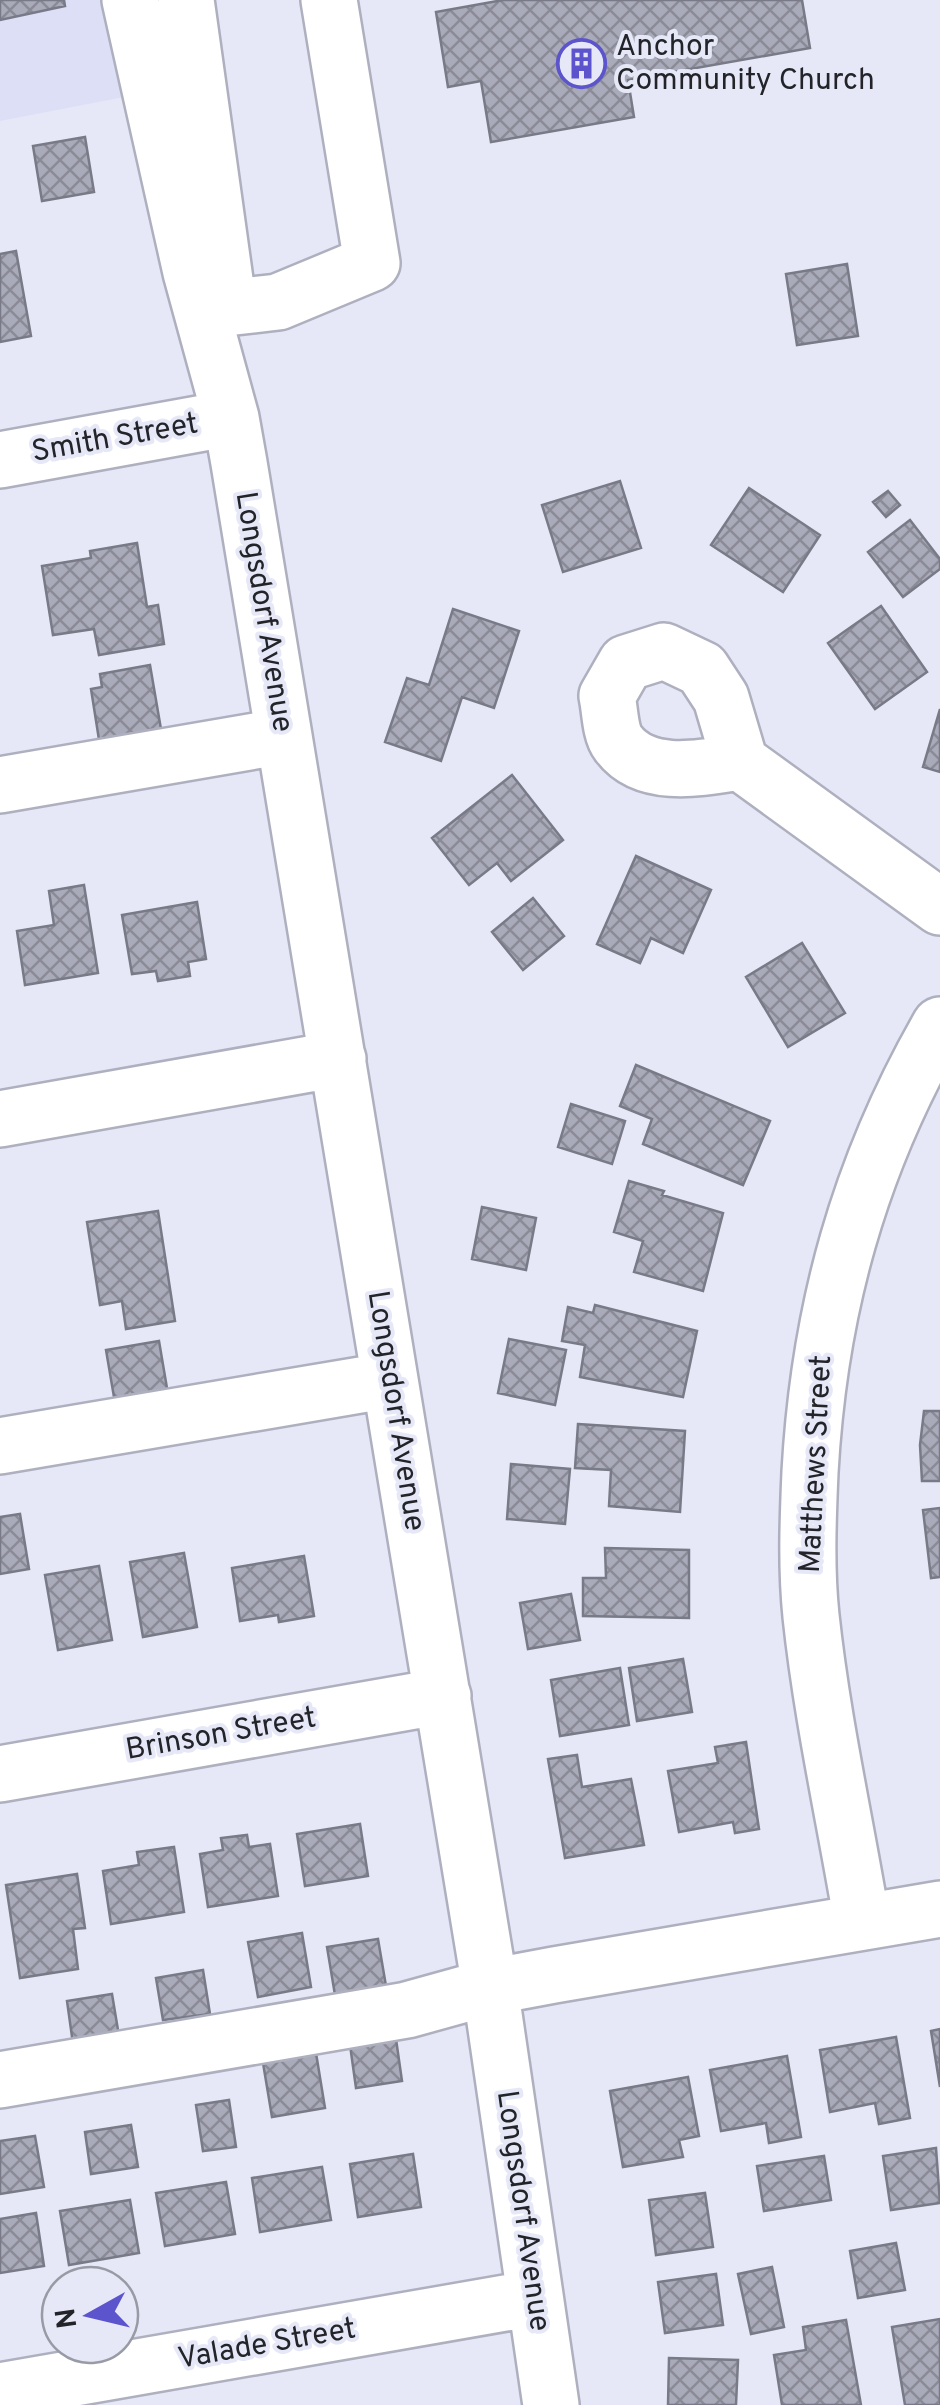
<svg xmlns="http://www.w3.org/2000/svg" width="940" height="2405" font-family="Overpass,sans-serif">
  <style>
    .built { fill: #dddff6 }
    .building { fill: url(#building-cross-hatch); stroke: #787a87; stroke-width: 2.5 }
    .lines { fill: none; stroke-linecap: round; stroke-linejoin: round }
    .minor-casing { stroke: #aeb0bf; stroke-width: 60 }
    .minor { stroke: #fff; stroke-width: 55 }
    .labels { text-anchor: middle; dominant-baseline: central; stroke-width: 8; stroke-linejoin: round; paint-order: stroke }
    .poi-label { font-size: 30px; fill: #232429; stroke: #e6e8f7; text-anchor: start }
    .street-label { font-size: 30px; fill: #232429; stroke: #e6e8f7 }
  </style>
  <defs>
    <pattern id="building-cross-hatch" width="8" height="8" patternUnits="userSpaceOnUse" patternTransform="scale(2.5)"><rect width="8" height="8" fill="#aaabba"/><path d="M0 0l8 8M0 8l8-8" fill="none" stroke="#8a8b97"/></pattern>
  </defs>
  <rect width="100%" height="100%" fill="#e6e8f7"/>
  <!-- built -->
  <path class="built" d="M 0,0 L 130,0 L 150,92 L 0,121 Z"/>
  <!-- building -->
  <path class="building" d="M 0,0 L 64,0 L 65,6 L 0,20 Z
    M 503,0 L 802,0 L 810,48 L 628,80 L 634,117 L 491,142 L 481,81 L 448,87 L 436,12 Z
    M 85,137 L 94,192 L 42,201 L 33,146 Z
    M 16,251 L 31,336 L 0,342 L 0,254 Z
    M 847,264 L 858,336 L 797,345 L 786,274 Z
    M 620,481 L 641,548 L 563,572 L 542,505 Z
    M 749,488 L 820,535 L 783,592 L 711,545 Z
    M 888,491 L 900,505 L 886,517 L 873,502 Z
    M 910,520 L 940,559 L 940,569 L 903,597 L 868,552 Z
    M 137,543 L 147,607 L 158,605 L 164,644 L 99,655 L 94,629 L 53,635 L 42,566 L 91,558 L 90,551 Z
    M 881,606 L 927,672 L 875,709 L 828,643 Z
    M 453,609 L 519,631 L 494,708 L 462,697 L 441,761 L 385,742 L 407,678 L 429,685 Z
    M 150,665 L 162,735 L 100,746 L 91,689 L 102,687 L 100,674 Z
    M 940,709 L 940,772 L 923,767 Z
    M 512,775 L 563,840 L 511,881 L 497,863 L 469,885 L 432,838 Z
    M 636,856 L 711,890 L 683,953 L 651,938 L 640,963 L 597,944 Z
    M 84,885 L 98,973 L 25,985 L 17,931 L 54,925 L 49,891 Z
    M 533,898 L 564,936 L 523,970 L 492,932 Z
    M 197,902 L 206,959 L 188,962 L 190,976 L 158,981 L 156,971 L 132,974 L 122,915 Z
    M 802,943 L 845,1013 L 788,1047 L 746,977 Z
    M 636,1065 L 770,1121 L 743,1185 L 643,1144 L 652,1119 L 620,1106 Z
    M 571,1104 L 625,1121 L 612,1164 L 558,1147 Z
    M 629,1181 L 664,1191 L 662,1195 L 723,1213 L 703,1291 L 634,1272 L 643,1241 L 614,1232 Z
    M 482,1207 L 536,1218 L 526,1270 L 472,1259 Z
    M 158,1211 L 175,1321 L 126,1329 L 122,1301 L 100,1305 L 87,1222 Z
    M 595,1305 L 697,1331 L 683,1397 L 580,1377 L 585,1345 L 562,1341 L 568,1307 L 593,1313 Z
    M 509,1339 L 566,1350 L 555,1405 L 498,1393 Z
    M 159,1341 L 168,1394 L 115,1403 L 106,1350 Z
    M 924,1411 L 940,1411 L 940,1481 L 922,1481 L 920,1445 Z
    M 578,1424 L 685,1431 L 680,1512 L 609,1506 L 611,1470 L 575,1468 Z
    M 511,1464 L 570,1469 L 565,1524 L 507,1519 Z
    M 940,1508 L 940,1577 L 931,1578 L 923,1510 Z
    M 20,1514 L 29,1569 L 0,1574 L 0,1517 Z
    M 605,1548 L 689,1550 L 689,1618 L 583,1616 L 583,1578 L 606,1578 Z
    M 184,1553 L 197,1627 L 143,1637 L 130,1562 Z
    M 304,1556 L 314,1616 L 279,1622 L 278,1615 L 240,1621 L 232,1568 Z
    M 99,1566 L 112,1640 L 58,1650 L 45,1575 Z
    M 571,1594 L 580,1640 L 528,1649 L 520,1603 Z
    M 683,1659 L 692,1712 L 637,1721 L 629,1668 Z
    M 620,1668 L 629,1725 L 560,1736 L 551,1680 Z
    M 746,1742 L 759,1829 L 735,1833 L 733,1822 L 679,1832 L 668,1771 L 718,1763 L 715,1747 Z
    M 577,1755 L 582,1787 L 631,1779 L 644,1845 L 565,1858 L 548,1759 Z
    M 360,1824 L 368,1876 L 305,1886 L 297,1834 Z
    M 247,1835 L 249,1847 L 270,1844 L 278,1896 L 208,1907 L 200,1854 L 223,1850 L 221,1838 Z
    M 174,1847 L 184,1912 L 111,1924 L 103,1871 L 139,1865 L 137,1852 Z
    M 77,1874 L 85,1928 L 73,1929 L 78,1969 L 20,1978 L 6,1885 Z
    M 302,1933 L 311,1987 L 258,1997 L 248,1942 Z
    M 378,1939 L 386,1986 L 335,1995 L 327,1947 Z
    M 203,1970 L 210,2014 L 163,2020 L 156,1978 Z
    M 112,1994 L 119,2036 L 73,2044 L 67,2001 Z
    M 940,2029 L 940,2087 L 931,2031 Z
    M 896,2037 L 910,2118 L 879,2124 L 875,2103 L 830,2112 L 820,2050 Z
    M 396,2039 L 402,2081 L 356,2088 L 350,2045 Z
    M 316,2053 L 325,2108 L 272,2117 L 263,2063 Z
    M 787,2056 L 801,2137 L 769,2143 L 766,2123 L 721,2131 L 710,2070 Z
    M 688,2077 L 699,2136 L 679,2140 L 683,2157 L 623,2167 L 610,2091 Z
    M 229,2100 L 236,2147 L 203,2151 L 196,2105 Z
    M 131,2125 L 138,2167 L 91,2174 L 85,2132 Z
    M 35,2136 L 44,2187 L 0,2194 L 0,2141 Z
    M 936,2148 L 940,2203 L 891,2210 L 883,2156 Z
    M 413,2154 L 421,2207 L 358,2217 L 350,2164 Z
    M 824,2156 L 831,2200 L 764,2211 L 757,2166 Z
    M 322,2167 L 331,2220 L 260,2232 L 252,2178 Z
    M 226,2182 L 235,2234 L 165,2246 L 156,2193 Z
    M 705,2193 L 713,2247 L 656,2255 L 649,2200 Z
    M 130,2200 L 139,2253 L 69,2265 L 60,2211 Z
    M 36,2213 L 44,2266 L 0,2273 L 0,2219 Z
    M 896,2243 L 905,2290 L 858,2298 L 850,2251 Z
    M 772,2267 L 784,2327 L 751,2334 L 738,2274 Z
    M 716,2274 L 723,2325 L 665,2333 L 658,2282 Z
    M 940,2319 L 940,2405 L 905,2405 L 892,2327 Z
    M 846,2320 L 861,2405 L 782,2405 L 774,2355 L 806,2350 L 803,2327 Z
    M 669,2358 L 738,2360 L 736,2405 L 668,2405 Z"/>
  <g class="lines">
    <defs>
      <path id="minor" d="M 130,0 L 191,272 L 231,418 L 239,463 L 490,1987 L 551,2405
        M 186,0 L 225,280
        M 226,308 L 278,302 L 372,263 L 329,0
        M 0,460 L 231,418
        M 740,762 C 702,768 645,780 618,743 C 610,733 610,709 607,696 L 626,663 L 664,651 L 702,669 L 721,698 L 740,762 L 940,907
        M 0,785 L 284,736
        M 0,1119 L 338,1059
        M 0,1446 L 390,1380
        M 0,1774 L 443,1696
        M 862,1922 C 845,1820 822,1719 811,1616 C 806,1568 808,1519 810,1472 C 819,1310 859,1166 940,1025
        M 0,2080 L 407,2010 L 490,1987 L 554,1975 L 940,1909
        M 0,2391 L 534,2298"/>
    </defs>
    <!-- minor casing -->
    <use href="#minor" class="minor-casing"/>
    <!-- minor -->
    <use href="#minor" class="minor"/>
  </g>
  <!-- icons -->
  <defs>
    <symbol id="building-ring" viewBox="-11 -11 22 22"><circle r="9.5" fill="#e6e8f7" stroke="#5c54cc" stroke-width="1.5"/><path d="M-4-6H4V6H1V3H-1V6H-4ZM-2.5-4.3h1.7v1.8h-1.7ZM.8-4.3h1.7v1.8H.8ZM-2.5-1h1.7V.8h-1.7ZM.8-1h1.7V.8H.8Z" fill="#5c54cc"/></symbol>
  </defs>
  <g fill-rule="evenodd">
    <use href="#building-ring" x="554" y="36" width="55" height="55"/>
  </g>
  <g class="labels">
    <!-- poi labels -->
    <g class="poi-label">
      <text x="616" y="47">Anchor<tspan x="616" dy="34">Community Church</tspan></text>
    </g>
    <!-- street labels -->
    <g class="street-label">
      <text transform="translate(115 439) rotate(-10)">Smith Street</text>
      <text transform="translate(263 612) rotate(81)">Longsdorf Avenue</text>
      <text transform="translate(395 1411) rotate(81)">Longsdorf Avenue</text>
      <text transform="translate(817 1464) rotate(-87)">Matthews Street</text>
      <text transform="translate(221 1735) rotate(-10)">Brinson Street</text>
      <text transform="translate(522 2211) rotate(82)">Longsdorf Avenue</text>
      <text transform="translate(267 2345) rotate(-10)">Valade Street</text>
    </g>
  </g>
  <!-- north arrow -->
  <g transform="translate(90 2315) rotate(262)"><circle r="48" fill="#e6e8f7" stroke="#989aa5" stroke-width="2.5"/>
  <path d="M0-8L18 38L0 25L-18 38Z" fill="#5c54cc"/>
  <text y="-15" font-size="28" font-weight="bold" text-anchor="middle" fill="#232429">N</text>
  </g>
</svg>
